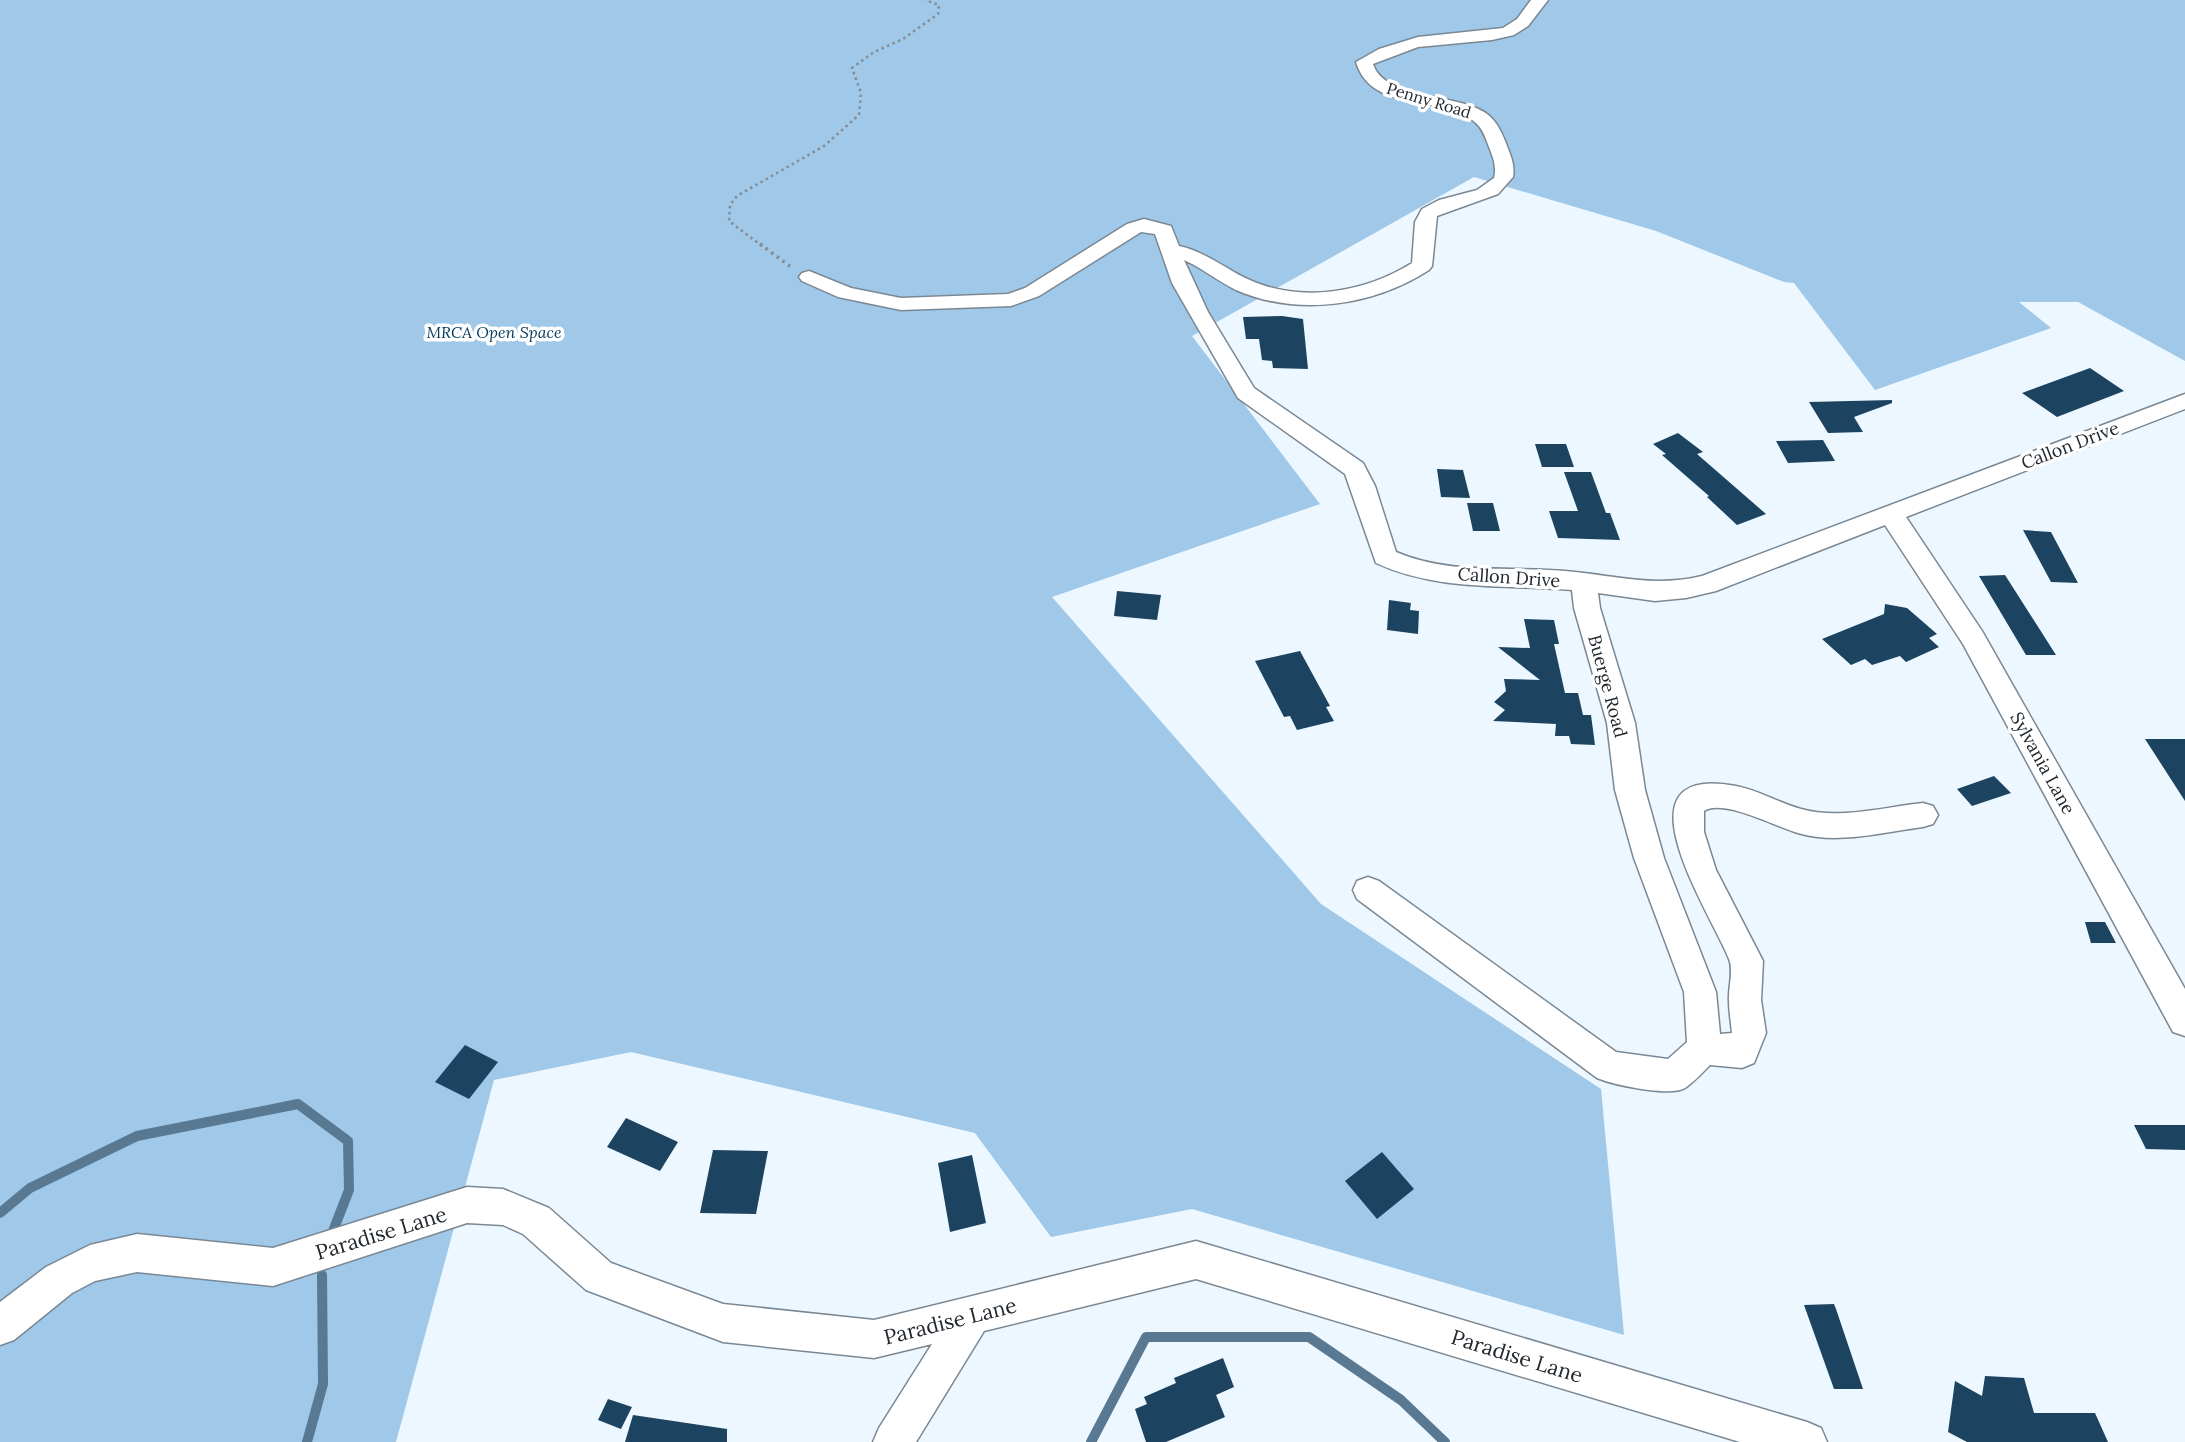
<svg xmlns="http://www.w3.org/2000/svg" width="2185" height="1442" font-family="Lora,serif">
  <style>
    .green { fill: #9fc8e9 }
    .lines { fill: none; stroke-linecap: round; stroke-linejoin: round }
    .stream { stroke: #597892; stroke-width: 10 }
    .building { fill: #1c4461 }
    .minor-casing { stroke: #7a8894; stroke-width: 3 }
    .path-far1 { stroke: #848c92; stroke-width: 2.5; stroke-dasharray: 2.5 3.5; stroke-linecap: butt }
    .path { stroke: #848c92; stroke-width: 3.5; stroke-dasharray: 2.5 4.5; stroke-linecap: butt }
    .minor { fill: #fff; fill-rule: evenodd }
    .labels { text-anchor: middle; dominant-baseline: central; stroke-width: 7; stroke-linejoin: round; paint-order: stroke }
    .far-street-label { font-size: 16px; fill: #22282d; stroke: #fff }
    .far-park-label { font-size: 16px; font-style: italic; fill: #043a5c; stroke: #fff }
    .street-label { font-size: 18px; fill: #22282d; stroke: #fff }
    .near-street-label { font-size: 21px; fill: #22282d; stroke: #fff }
  </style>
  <rect width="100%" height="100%" fill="#edf7ff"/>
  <!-- green -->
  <path class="green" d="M 0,0 L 2185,0 L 2185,361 L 2078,302 L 2019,302 L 2051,328 L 1875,390 L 1794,283 L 1784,282 L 1656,231 L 1474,177 L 1192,336 L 1320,504 L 1052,597 L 1321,904 L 1601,1089 L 1624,1335 L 1192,1209 L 1051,1237 L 975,1133 L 631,1052 L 494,1080 L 396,1442 L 0,1442 Z"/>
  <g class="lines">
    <!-- stream -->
    <path class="stream" d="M 0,1213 L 30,1188 L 137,1136 L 298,1104 L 348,1141 L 349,1190 L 333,1231
      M 307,1442 L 323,1384 L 322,1275
      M 1091,1442 L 1146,1337 L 1309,1337 L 1401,1400 L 1445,1442"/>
  </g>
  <!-- building -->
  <path class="building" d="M 1282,316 L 1303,319 L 1308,369 L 1273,368 L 1272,361 L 1262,360 L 1259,339 L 1246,339 L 1243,317 Z
    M 2090,368 L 2124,391 L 2057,417 L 2022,393 Z
    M 1892,400 L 1892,403 L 1854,417 L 1863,432 L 1828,433 L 1809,402 Z
    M 1678,433 L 1703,452 L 1697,454 L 1766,514 L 1737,525 L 1707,497 L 1709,496 L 1662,455 L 1666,454 L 1653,444 Z
    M 1823,440 L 1835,461 L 1788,463 L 1776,441 Z
    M 1535,444 L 1566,444 L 1574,467 L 1542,467 Z
    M 1437,469 L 1463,470 L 1470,498 L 1441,497 Z
    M 1564,472 L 1591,472 L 1606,513 L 1610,513 L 1620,540 L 1558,538 L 1549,511 L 1578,511 Z
    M 1467,503 L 1493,503 L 1500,531 L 1473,531 Z
    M 2023,530 L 2051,532 L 2078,583 L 2051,582 Z
    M 2005,575 L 2056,655 L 2026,655 L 1979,576 Z
    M 1117,591 L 1161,595 L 1157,620 L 1114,616 Z
    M 1389,600 L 1411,603 L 1410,610 L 1419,611 L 1418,634 L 1387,630 Z
    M 1885,604 L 1907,608 L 1937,634 L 1929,638 L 1939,647 L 1906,662 L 1900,656 L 1872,665 L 1865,659 L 1851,665 L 1822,639 L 1884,614 Z
    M 1524,619 L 1554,620 L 1559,644 L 1554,644 L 1565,693 L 1578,693 L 1583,715 L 1591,715 L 1595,745 L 1571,744 L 1569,736 L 1555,736 L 1556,724 L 1493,721 L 1505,710 L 1494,702 L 1506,691 L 1504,679 L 1540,680 L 1498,647 L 1530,648 Z
    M 1300,651 L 1330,706 L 1326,707 L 1334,721 L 1297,730 L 1290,716 L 1284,717 L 1255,661 Z
    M 2145,739 L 2185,739 L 2185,801 Z
    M 1994,776 L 2011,793 L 1972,806 L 1957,789 Z
    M 2085,922 L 2105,922 L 2116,943 L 2091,943 Z
    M 465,1045 L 498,1062 L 469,1099 L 435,1082 Z
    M 626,1118 L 678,1142 L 660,1171 L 607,1147 Z
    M 2134,1125 L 2185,1125 L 2185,1150 L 2146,1149 Z
    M 713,1150 L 768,1151 L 756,1214 L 700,1213 Z
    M 1382,1152 L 1414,1189 L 1377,1219 L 1345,1181 Z
    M 972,1155 L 986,1223 L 950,1232 L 938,1163 Z
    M 1834,1304 L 1836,1309 L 1863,1389 L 1834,1389 L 1804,1305 Z
    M 1223,1358 L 1234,1387 L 1216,1395 L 1225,1417 L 1166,1442 L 1146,1442 L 1135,1409 L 1147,1404 L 1144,1397 L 1176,1383 L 1174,1378 Z
    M 1985,1376 L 2024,1378 L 2034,1413 L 2095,1413 L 2108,1442 L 1967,1442 L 1948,1432 L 1955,1381 L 1982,1396 Z
    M 608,1399 L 632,1407 L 621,1429 L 598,1420 Z
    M 633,1415 L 727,1429 L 727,1442 L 625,1442 Z"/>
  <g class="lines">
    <defs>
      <path id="minor" d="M 1531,0 L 1548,0 L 1528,26 L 1514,35 L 1492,40 L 1418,47 L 1373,64 C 1385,101 1459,93 1487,114 C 1497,121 1503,135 1507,146 C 1511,156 1515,166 1513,177 L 1498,194 L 1437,216 L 1432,266 L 1429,270 C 1373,306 1298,317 1236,290 C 1218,281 1202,268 1184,260 L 1208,312 L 1254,388 L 1363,463 L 1375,486 L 1396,552 C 1449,575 1508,566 1565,571 C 1614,575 1653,588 1702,576 L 2185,394 L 2185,409 L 1906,517 L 1982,631 L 2185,989 L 2185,1036 L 2173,1032 L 1963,644 L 1885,525 L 1716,591 L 1686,598 L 1655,601 L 1598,593 L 1600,608 L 1635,723 L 1645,790 L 1664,858 L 1716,992 L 1720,1034 L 1732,1033 C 1731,1022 1729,1012 1729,1001 C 1728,988 1734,971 1729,959 C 1712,915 1609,762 1736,786 C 1758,790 1779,803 1801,809 C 1839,820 1884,807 1923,803 L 1933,806 L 1938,815 L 1933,824 L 1923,827 C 1883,832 1837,845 1798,833 C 1776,827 1723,798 1704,811 L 1704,832 L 1716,870 L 1763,961 L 1761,1000 L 1766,1033 L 1754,1063 L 1742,1068 L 1710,1065 C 1703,1072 1694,1082 1685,1088 C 1670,1097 1614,1085 1597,1078 L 1357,899 L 1353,890 L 1357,881 L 1368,877 L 1379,881 L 1616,1052 L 1668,1059 L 1687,1042 L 1684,992 L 1634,858 L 1615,790 L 1607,723 L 1574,608 L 1572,590 C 1505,584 1439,592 1376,563 L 1345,474 L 1238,398 L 1172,283 L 1155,234 L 1141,232 L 1039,296 L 1011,306 L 901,310 L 838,297 L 802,281 L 799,277 L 802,273 L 809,271 L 851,288 L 901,298 L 1008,294 L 1025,288 L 1127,224 L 1144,219 L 1171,226 L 1179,246 C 1207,252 1226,270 1252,281 C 1303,303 1366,292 1412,263 L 1415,222 L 1422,209 L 1439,200 L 1477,190 L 1494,178 C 1497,167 1493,157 1489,147 C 1486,139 1483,129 1476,123 C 1442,92 1372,115 1356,62 L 1379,49 L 1418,37 L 1503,28 L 1517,19 Z
        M 467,1187 L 503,1189 L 549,1208 L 611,1263 L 723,1304 L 874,1320 L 1196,1241 L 1807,1422 L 1821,1428 L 1827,1442 L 1740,1442 L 1196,1279 L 984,1331 L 916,1442 L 873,1442 L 879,1428 L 932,1344 L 874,1358 L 723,1342 L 586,1290 L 523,1234 L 503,1225 L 467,1223 L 273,1286 L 137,1272 L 95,1281 L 72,1293 L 14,1340 L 0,1345 L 0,1302 L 46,1267 L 90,1245 L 137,1234 L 273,1248 Z"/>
    </defs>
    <!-- minor casing -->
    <use href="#minor" class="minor-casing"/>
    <!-- path-far1 -->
    <path class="path-far1" d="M 762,246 L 729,221 L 730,205 L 737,196 L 824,146 L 859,115 L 861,93 L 852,68 L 874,52 L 903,39 L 938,14 L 939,5 L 925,0"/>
    <!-- path -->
    <path class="path" d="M 760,244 L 791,267"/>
    <!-- minor -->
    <use href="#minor" class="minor"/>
  </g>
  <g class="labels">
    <!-- far-street labels -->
    <g class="far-street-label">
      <text transform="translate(1429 100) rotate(17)">Penny Road</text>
    </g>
    <!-- far-park labels -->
    <g class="far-park-label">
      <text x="494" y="332">MRCA Open Space</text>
    </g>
    <!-- street labels -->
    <g class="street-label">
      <text transform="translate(2070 445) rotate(-21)">Callon Drive</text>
      <text transform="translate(1509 577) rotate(4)">Callon Drive</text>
      <text transform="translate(1608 686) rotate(75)">Buerge Road</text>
      <text transform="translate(2043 763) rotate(61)">Sylvania Lane</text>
    </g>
    <!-- near-street labels -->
    <g class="near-street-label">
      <text transform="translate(381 1233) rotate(-17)">Paradise Lane</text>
      <text transform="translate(950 1321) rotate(-14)">Paradise Lane</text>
      <text transform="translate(1517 1356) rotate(17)">Paradise Lane</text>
    </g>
  </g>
</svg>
